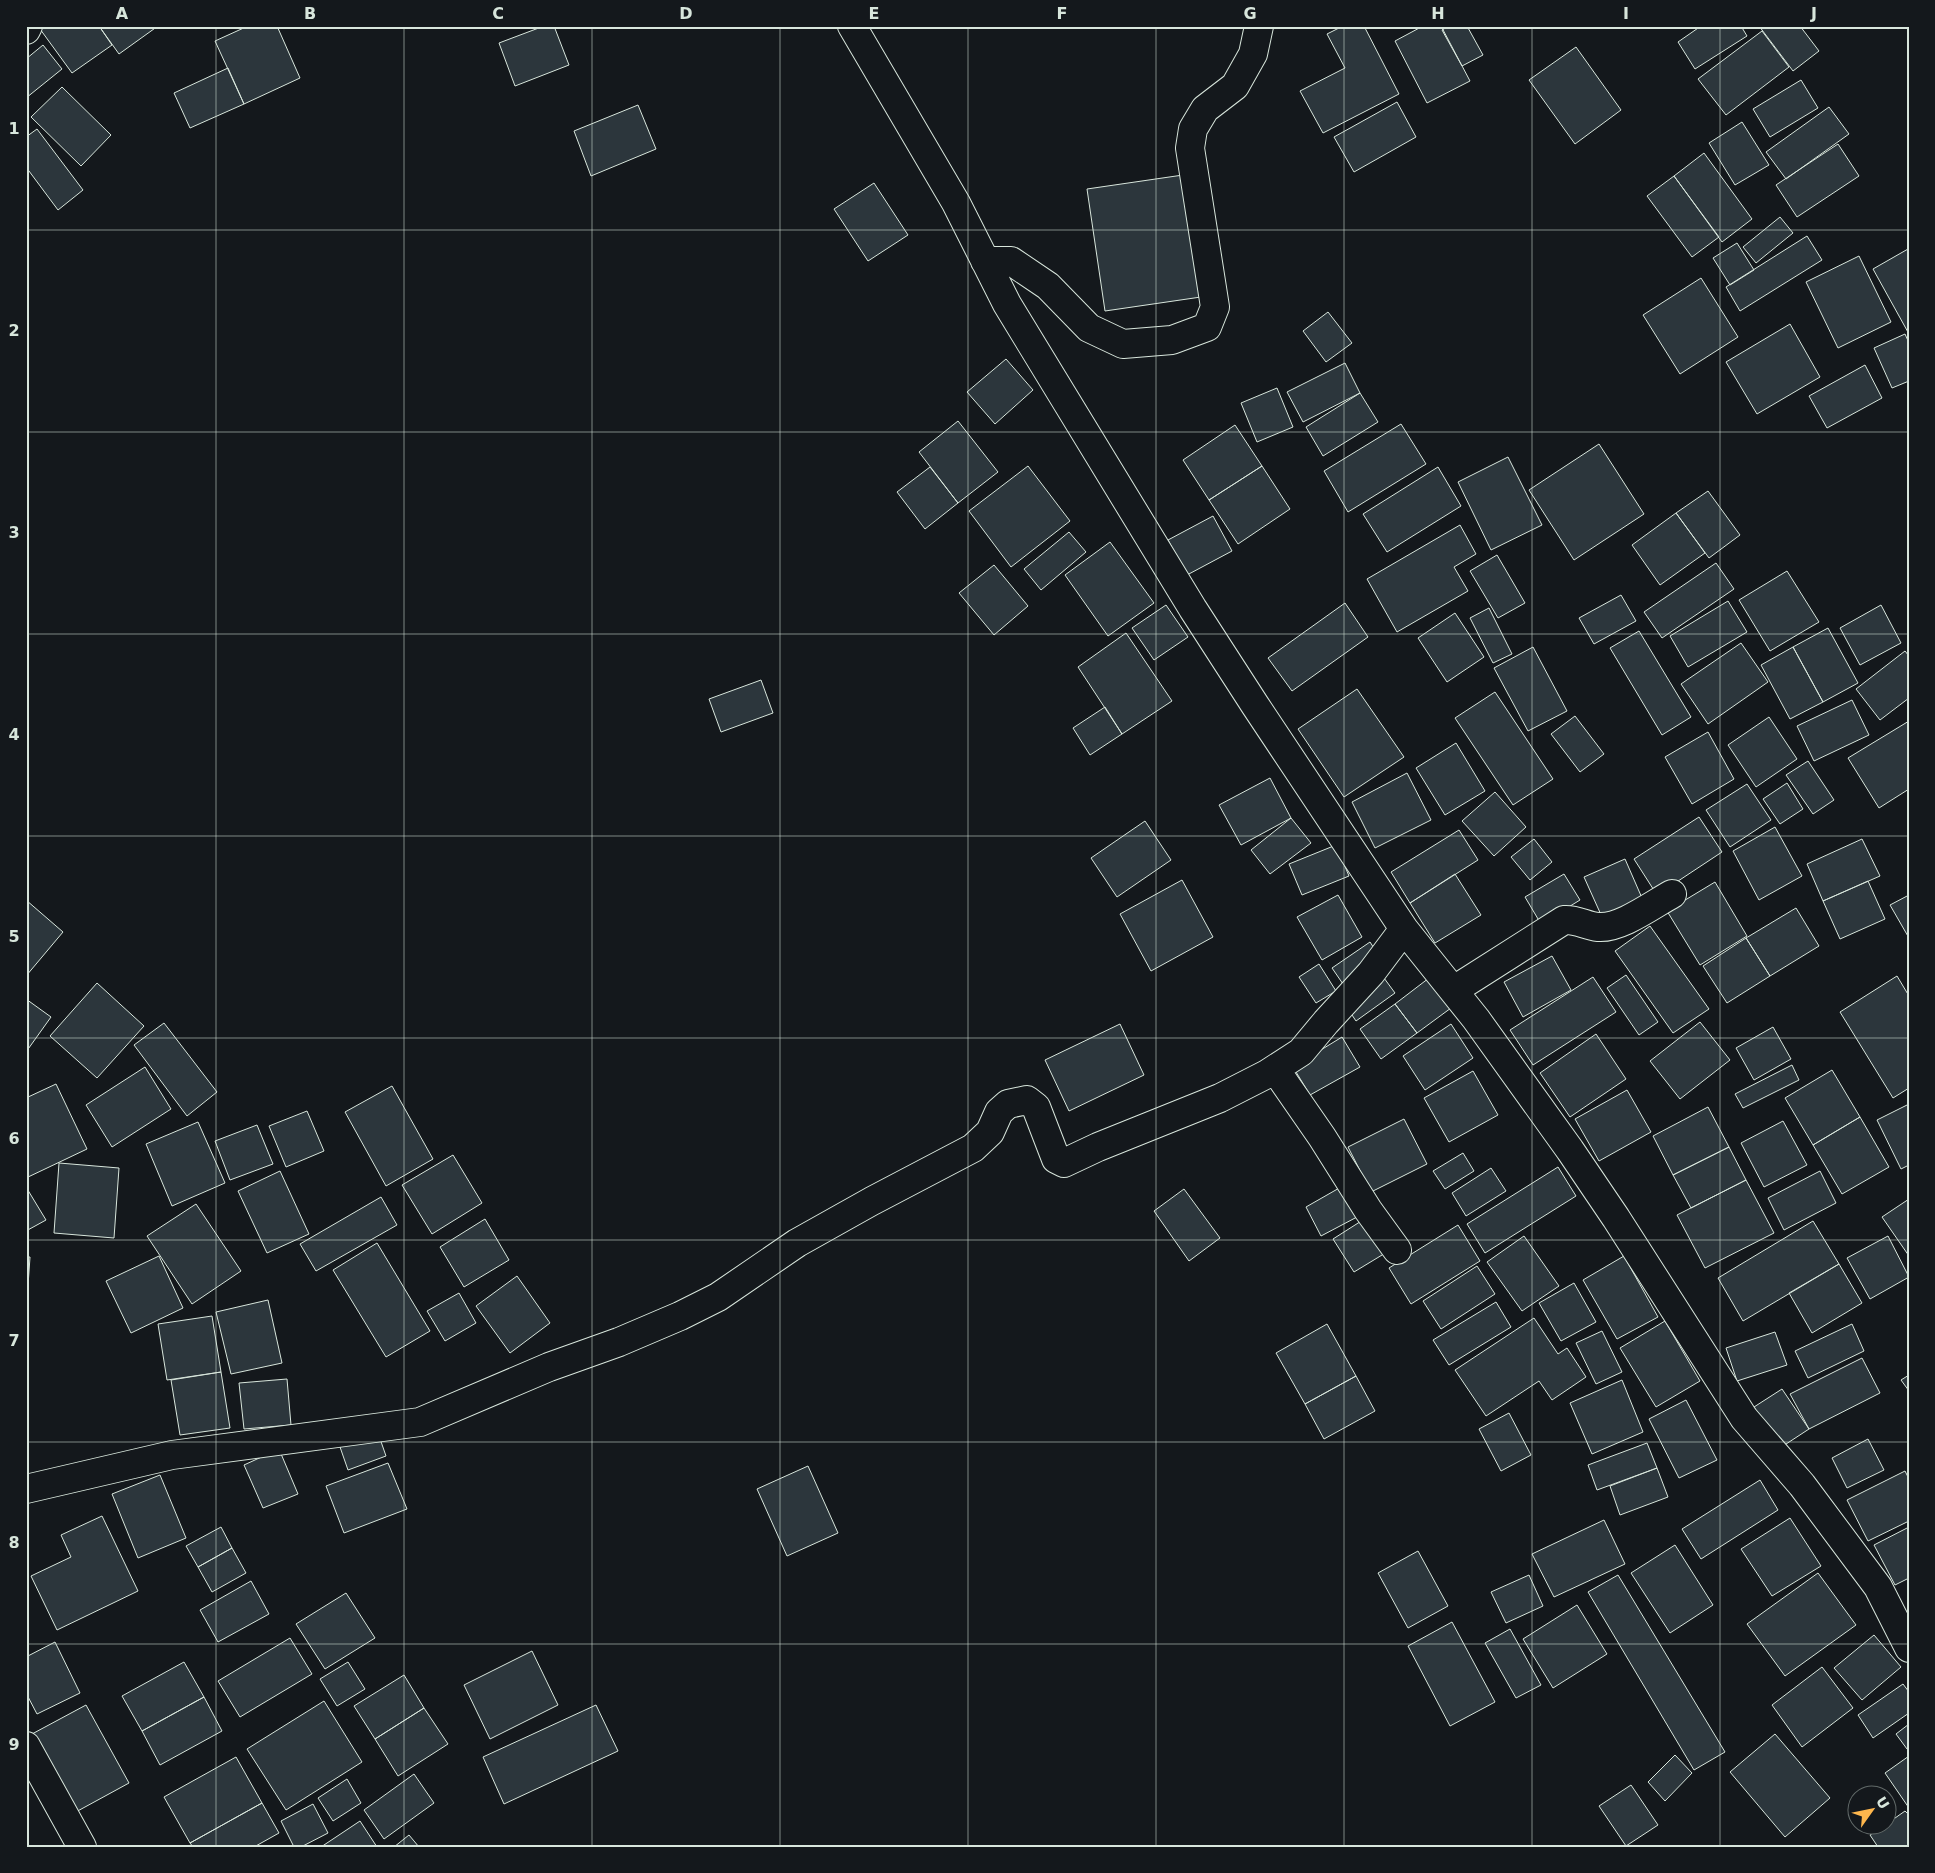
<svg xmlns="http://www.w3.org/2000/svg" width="1935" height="1873" font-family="'DejaVu Sans',sans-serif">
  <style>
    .building { fill: #2c363c; stroke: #d8e6dc }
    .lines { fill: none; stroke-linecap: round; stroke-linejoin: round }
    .street-casing { stroke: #d8e6dc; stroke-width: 30 }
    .street { stroke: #14181c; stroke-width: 28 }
    .grid { fill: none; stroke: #d8e6dc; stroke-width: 1; stroke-opacity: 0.55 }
    .neatline { fill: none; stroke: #d8e6dc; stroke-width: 2 }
    .grid-label { font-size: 16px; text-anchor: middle; font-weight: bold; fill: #d8e6dc }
  </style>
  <rect width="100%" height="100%" fill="#14181c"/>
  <!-- building -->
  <path class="building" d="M 44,26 L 99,26 L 112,45 L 72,73 L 40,29 Z
    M 99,26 L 158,26 L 119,54 Z
    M 248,26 L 277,26 L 300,78 L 244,104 L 215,41 Z
    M 544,26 L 554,26 L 569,65 L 515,86 L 499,43 Z
    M 1343,26 L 1364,26 L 1399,94 L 1323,133 L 1300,91 L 1345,68 L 1327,34 Z
    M 1423,26 L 1441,26 L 1470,81 L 1427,103 L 1395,41 Z
    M 1449,26 L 1467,26 L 1483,55 L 1462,66 L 1442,30 Z
    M 1701,26 L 1741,26 L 1747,36 L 1695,69 L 1678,42 Z
    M 1759,26 L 1800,26 L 1819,51 L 1793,71 Z
    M 1762,31 L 1789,67 L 1726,115 L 1698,79 Z
    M 43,45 L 62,69 L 26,98 L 26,59 Z
    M 1576,47 L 1621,110 L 1575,144 L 1529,80 Z
    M 228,68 L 244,104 L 190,128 L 174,93 Z
    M 1801,80 L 1818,108 L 1770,137 L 1753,109 Z
    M 62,87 L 111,135 L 81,166 L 31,117 Z
    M 1397,102 L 1416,137 L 1354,172 L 1334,137 Z
    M 638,105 L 656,149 L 591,176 L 574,131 Z
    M 1829,107 L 1849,134 L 1786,179 L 1766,152 Z
    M 1742,122 L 1769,165 L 1735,185 L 1709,143 Z
    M 37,129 L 83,190 L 58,210 L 26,167 L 26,137 Z
    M 1838,144 L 1859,176 L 1797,217 L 1776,185 Z
    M 1704,153 L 1752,219 L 1722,242 L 1674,176 Z
    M 1183,175 L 1201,297 L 1105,311 L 1087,189 Z
    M 1674,176 L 1719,237 L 1692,257 L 1647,196 Z
    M 874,183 L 908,235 L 868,261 L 834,209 Z
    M 1780,217 L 1793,233 L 1756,263 L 1743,247 Z
    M 1807,236 L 1822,260 L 1740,311 L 1726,287 Z
    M 1737,243 L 1754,270 L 1730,285 L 1713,258 Z
    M 1908,249 L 1909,250 L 1909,334 L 1873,269 Z
    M 1859,256 L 1891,322 L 1838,348 L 1806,282 Z
    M 1701,278 L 1738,337 L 1680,374 L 1643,315 Z
    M 1328,312 L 1352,343 L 1326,362 L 1303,331 Z
    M 1790,324 L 1820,377 L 1757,414 L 1726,362 Z
    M 1905,334 L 1909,343 L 1909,381 L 1892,388 L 1874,348 Z
    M 1006,359 L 1033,390 L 995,424 L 967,392 Z
    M 1345,363 L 1360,393 L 1303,422 L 1287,392 Z
    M 1865,365 L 1882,398 L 1827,428 L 1809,396 Z
    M 1277,388 L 1293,427 L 1257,442 L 1241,403 Z
    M 1360,393 L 1378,422 L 1323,456 L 1306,427 Z
    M 958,421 L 998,472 L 958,503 L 919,452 Z
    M 1401,424 L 1426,464 L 1348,512 L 1324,471 Z
    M 1235,425 L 1262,466 L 1209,500 L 1183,460 Z
    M 1599,444 L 1644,514 L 1574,560 L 1529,490 Z
    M 1508,457 L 1542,525 L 1491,550 L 1458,482 Z
    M 1028,466 L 1070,521 L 1011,567 L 969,511 Z
    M 1262,466 L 1290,509 L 1238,544 L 1209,500 Z
    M 930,467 L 958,503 L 925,529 L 897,492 Z
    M 1438,467 L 1461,506 L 1387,552 L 1363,514 Z
    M 1708,491 L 1740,535 L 1709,558 L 1676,513 Z
    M 1676,513 L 1705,553 L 1660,585 L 1632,545 Z
    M 1213,516 L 1232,551 L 1187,575 L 1168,540 Z
    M 1460,525 L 1476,554 L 1454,567 L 1468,591 L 1397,632 L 1367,579 Z
    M 1069,532 L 1086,552 L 1041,590 L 1024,569 Z
    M 1110,542 L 1154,603 L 1108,636 L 1065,575 Z
    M 1497,555 L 1525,603 L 1498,618 L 1470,571 Z
    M 1716,563 L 1734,589 L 1662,638 L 1644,612 Z
    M 994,565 L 1028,606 L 994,635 L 959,593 Z
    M 1787,571 L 1819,622 L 1770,651 L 1739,600 Z
    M 1621,595 L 1636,621 L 1594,644 L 1579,618 Z
    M 1728,601 L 1747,632 L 1688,667 L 1670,636 Z
    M 1345,603 L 1368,637 L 1292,691 L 1268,658 Z
    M 1166,605 L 1188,637 L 1154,660 L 1132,628 Z
    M 1881,605 L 1901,643 L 1860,665 L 1840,628 Z
    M 1489,608 L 1512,654 L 1493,663 L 1470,618 Z
    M 1455,613 L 1484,657 L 1447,682 L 1418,638 Z
    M 1828,628 L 1858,683 L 1823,702 L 1793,647 Z
    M 1639,631 L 1691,717 L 1662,735 L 1610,648 Z
    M 1126,633 L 1172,701 L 1122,734 L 1078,667 Z
    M 1741,643 L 1768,682 L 1708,724 L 1681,684 Z
    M 1533,647 L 1567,711 L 1528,731 L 1494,668 Z
    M 1793,647 L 1823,702 L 1790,719 L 1761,665 Z
    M 1905,651 L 1909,656 L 1909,698 L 1880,720 L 1856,689 Z
    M 761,680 L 773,713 L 721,732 L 709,699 Z
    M 1357,689 L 1404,757 L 1344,797 L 1298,729 Z
    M 1495,692 L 1553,779 L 1513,805 L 1455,718 Z
    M 1852,700 L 1869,735 L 1814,761 L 1797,726 Z
    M 1105,707 L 1122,734 L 1090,755 L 1073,728 Z
    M 1575,716 L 1604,754 L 1580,772 L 1551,734 Z
    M 1769,717 L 1797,759 L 1756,787 L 1728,745 Z
    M 1909,721 L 1909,789 L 1879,808 L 1848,758 Z
    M 1708,732 L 1734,779 L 1692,804 L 1665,757 Z
    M 1456,743 L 1485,791 L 1445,815 L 1416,768 Z
    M 1808,761 L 1834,800 L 1813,814 L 1786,775 Z
    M 1407,773 L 1431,820 L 1375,848 L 1352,802 Z
    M 1270,778 L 1291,818 L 1241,845 L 1219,805 Z
    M 1787,783 L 1803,809 L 1780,824 L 1763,799 Z
    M 1747,784 L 1771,820 L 1730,847 L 1706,810 Z
    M 1495,792 L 1526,827 L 1494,856 L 1462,821 Z
    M 1699,817 L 1722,852 L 1657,895 L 1634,859 Z
    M 1291,818 L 1311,843 L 1270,874 L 1251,850 Z
    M 1145,821 L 1171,860 L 1117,897 L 1091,858 Z
    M 1775,827 L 1802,876 L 1759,900 L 1733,851 Z
    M 1459,830 L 1478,860 L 1410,903 L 1391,872 Z
    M 1534,839 L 1552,862 L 1530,880 L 1511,857 Z
    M 1862,839 L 1880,876 L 1823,901 L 1807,864 Z
    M 1336,845 L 1349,876 L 1302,895 L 1289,864 Z
    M 1625,859 L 1642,898 L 1602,917 L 1584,877 Z
    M 1455,874 L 1481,915 L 1435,943 L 1410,903 Z
    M 1564,874 L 1580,900 L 1541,924 L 1525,897 Z
    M 1182,880 L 1213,937 L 1151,971 L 1120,914 Z
    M 1868,881 L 1885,919 L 1840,939 L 1823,901 Z
    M 1715,882 L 1747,936 L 1700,965 L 1667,911 Z
    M 1338,895 L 1362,937 L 1322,960 L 1297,917 Z
    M 1909,895 L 1909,938 L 1890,905 Z
    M 26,900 L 63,932 L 26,976 Z
    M 1796,908 L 1819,946 L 1770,976 L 1746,938 Z
    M 1650,926 L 1709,1009 L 1673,1033 L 1615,951 Z
    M 1746,938 L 1770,976 L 1727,1003 L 1703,966 Z
    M 1370,942 L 1381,959 L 1343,984 L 1332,968 Z
    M 1552,956 L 1571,990 L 1523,1017 L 1504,982 Z
    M 1319,964 L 1336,991 L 1316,1003 L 1299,977 Z
    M 1626,975 L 1658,1022 L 1639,1035 L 1607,988 Z
    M 1897,976 L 1909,996 L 1909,1088 L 1893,1098 L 1840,1012 Z
    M 1593,977 L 1616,1012 L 1533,1065 L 1510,1030 Z
    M 1384,978 L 1395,993 L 1356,1021 L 1346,1006 Z
    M 1429,978 L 1451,1008 L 1417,1033 L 1395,1004 Z
    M 97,983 L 144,1026 L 97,1078 L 50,1036 Z
    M 26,999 L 51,1017 L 26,1052 Z
    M 1395,1004 L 1417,1033 L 1381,1059 L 1360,1029 Z
    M 1700,1022 L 1730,1060 L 1680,1099 L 1650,1061 Z
    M 164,1023 L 217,1092 L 187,1116 L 134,1045 Z
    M 1120,1024 L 1144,1075 L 1069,1111 L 1045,1060 Z
    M 1451,1024 L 1473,1058 L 1425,1090 L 1403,1056 Z
    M 1773,1027 L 1791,1059 L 1754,1080 L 1736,1048 Z
    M 1596,1034 L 1626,1079 L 1570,1117 L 1540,1073 Z
    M 1342,1037 L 1360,1067 L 1310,1095 L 1293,1067 Z
    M 1792,1065 L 1799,1080 L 1743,1108 L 1735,1094 Z
    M 145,1067 L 171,1109 L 112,1147 L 86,1105 Z
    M 1832,1070 L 1860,1117 L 1813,1145 L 1785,1098 Z
    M 1473,1071 L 1498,1115 L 1449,1142 L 1424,1098 Z
    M 56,1084 L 87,1149 L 26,1178 L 26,1098 Z
    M 392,1086 L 433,1159 L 386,1186 L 345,1112 Z
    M 1627,1090 L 1651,1132 L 1599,1161 L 1575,1119 Z
    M 1909,1104 L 1909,1165 L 1901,1169 L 1877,1120 Z
    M 1708,1107 L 1729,1147 L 1673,1175 L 1653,1136 Z
    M 307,1111 L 324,1151 L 286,1167 L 269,1126 Z
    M 1860,1117 L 1889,1167 L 1842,1194 L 1813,1145 Z
    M 1404,1119 L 1427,1164 L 1371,1192 L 1348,1147 Z
    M 1783,1121 L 1807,1165 L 1764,1187 L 1741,1143 Z
    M 198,1122 L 225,1183 L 172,1206 L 146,1144 Z
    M 257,1125 L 273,1164 L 230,1180 L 215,1141 Z
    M 1729,1147 L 1746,1180 L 1691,1208 L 1673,1175 Z
    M 1463,1153 L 1474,1171 L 1445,1189 L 1433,1171 Z
    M 453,1155 L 482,1203 L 432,1234 L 402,1185 Z
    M 59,1163 L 119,1168 L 114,1238 L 54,1233 Z
    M 1558,1167 L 1576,1196 L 1485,1253 L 1467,1224 Z
    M 1491,1168 L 1506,1191 L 1466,1216 L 1452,1193 Z
    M 280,1171 L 309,1234 L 267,1253 L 238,1191 Z
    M 1820,1171 L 1836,1203 L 1784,1230 L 1768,1198 Z
    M 1746,1180 L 1774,1233 L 1705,1268 L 1677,1215 Z
    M 26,1187 L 46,1220 L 26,1231 Z
    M 1341,1187 L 1357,1217 L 1321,1236 L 1306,1207 Z
    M 1184,1189 L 1220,1238 L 1189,1261 L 1154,1211 Z
    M 381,1197 L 397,1225 L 316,1271 L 300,1244 Z
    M 1909,1199 L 1909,1256 L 1882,1217 Z
    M 196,1204 L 241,1271 L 192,1304 L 147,1236 Z
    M 1366,1218 L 1387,1252 L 1354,1272 L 1333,1239 Z
    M 485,1219 L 509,1260 L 464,1287 L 440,1247 Z
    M 1813,1221 L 1839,1264 L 1743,1321 L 1718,1278 Z
    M 1458,1225 L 1480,1261 L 1411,1304 L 1389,1268 Z
    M 1524,1236 L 1559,1286 L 1522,1311 L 1487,1262 Z
    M 1888,1236 L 1909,1277 L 1870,1299 L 1847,1258 Z
    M 377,1243 L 430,1331 L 386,1357 L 333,1270 Z
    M 159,1256 L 183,1308 L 131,1333 L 106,1281 Z
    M 1624,1256 L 1658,1317 L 1617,1339 L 1583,1280 Z
    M 26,1257 L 30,1257 L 26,1314 Z
    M 1839,1264 L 1862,1303 L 1812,1333 L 1789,1293 Z
    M 1477,1266 L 1495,1294 L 1441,1329 L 1423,1301 Z
    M 517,1276 L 550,1323 L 510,1353 L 476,1306 Z
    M 1574,1283 L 1596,1322 L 1561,1341 L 1539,1303 Z
    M 459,1293 L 476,1323 L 445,1341 L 427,1311 Z
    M 268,1300 L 282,1363 L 231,1374 L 216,1312 Z
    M 1496,1302 L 1511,1327 L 1449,1365 L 1433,1340 Z
    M 212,1316 L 221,1372 L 167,1380 L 158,1324 Z
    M 1534,1318 L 1558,1354 L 1567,1348 L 1586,1377 L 1552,1400 L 1539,1381 L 1486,1416 L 1455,1370 Z
    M 1665,1321 L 1700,1381 L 1656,1407 L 1620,1348 Z
    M 1327,1324 L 1356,1376 L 1305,1404 L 1276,1353 Z
    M 1852,1324 L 1864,1351 L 1808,1378 L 1795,1351 Z
    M 1602,1331 L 1622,1372 L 1596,1384 L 1576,1343 Z
    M 1775,1332 L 1787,1365 L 1737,1381 L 1726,1348 Z
    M 1862,1358 L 1880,1393 L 1809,1429 L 1790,1394 Z
    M 221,1372 L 230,1428 L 180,1435 L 171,1380 Z
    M 1909,1375 L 1909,1391 L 1901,1380 Z
    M 1356,1376 L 1375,1411 L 1324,1439 L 1305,1404 Z
    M 287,1379 L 291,1425 L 244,1429 L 239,1383 Z
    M 1622,1380 L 1643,1432 L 1592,1454 L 1570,1403 Z
    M 1782,1389 L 1809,1429 L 1780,1448 L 1754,1407 Z
    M 1686,1400 L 1717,1460 L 1679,1478 L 1649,1419 Z
    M 1509,1413 L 1531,1455 L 1501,1471 L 1479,1429 Z
    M 378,1433 L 386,1456 L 348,1470 L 340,1447 Z
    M 1868,1439 L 1884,1470 L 1847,1488 L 1832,1458 Z
    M 1647,1443 L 1657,1468 L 1597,1490 L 1588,1465 Z
    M 279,1449 L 298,1494 L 263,1508 L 244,1465 Z
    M 388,1463 L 407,1509 L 344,1533 L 326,1486 Z
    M 808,1466 L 838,1533 L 787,1556 L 757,1489 Z
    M 1657,1468 L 1668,1497 L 1620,1515 L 1610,1486 Z
    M 1905,1471 L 1909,1479 L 1909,1521 L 1868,1541 L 1847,1500 Z
    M 160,1475 L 186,1538 L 138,1558 L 112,1494 Z
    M 1760,1480 L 1778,1510 L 1701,1559 L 1682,1529 Z
    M 102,1516 L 138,1591 L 57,1630 L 31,1576 L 71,1557 L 61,1535 Z
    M 1790,1518 L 1821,1566 L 1772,1596 L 1741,1549 Z
    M 1604,1520 L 1625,1564 L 1554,1597 L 1532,1554 Z
    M 221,1527 L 232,1548 L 198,1567 L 186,1546 Z
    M 1909,1527 L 1909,1578 L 1895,1585 L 1874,1545 Z
    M 1675,1545 L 1713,1605 L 1670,1633 L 1631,1573 Z
    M 232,1548 L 246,1573 L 212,1592 L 198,1567 Z
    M 1418,1551 L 1448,1606 L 1408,1628 L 1378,1573 Z
    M 1818,1573 L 1856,1625 L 1785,1676 L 1747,1624 Z
    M 1529,1575 L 1543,1606 L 1506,1623 L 1491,1592 Z
    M 1618,1575 L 1725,1752 L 1694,1770 L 1588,1592 Z
    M 251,1581 L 269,1614 L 218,1642 L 200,1610 Z
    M 346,1593 L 375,1638 L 325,1669 L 296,1624 Z
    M 1577,1605 L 1607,1654 L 1553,1688 L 1523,1639 Z
    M 1452,1622 L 1495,1702 L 1450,1726 L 1408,1646 Z
    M 1510,1629 L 1541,1685 L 1516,1698 L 1485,1643 Z
    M 1874,1635 L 1901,1667 L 1862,1700 L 1834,1668 Z
    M 290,1638 L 312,1674 L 240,1717 L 218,1681 Z
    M 55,1642 L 80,1693 L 37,1714 L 26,1693 L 26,1657 Z
    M 532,1651 L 558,1705 L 490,1739 L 464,1685 Z
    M 184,1662 L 204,1697 L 142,1731 L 122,1696 Z
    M 348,1662 L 365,1689 L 337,1706 L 320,1679 Z
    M 1822,1667 L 1853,1708 L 1802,1747 L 1772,1705 Z
    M 404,1675 L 424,1708 L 375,1739 L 354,1706 Z
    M 1903,1684 L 1909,1692 L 1909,1713 L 1873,1738 L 1858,1715 Z
    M 204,1697 L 222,1731 L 160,1765 L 142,1731 Z
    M 324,1701 L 362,1762 L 286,1810 L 247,1749 Z
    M 86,1705 L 129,1783 L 74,1813 L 32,1734 Z
    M 596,1705 L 618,1751 L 504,1804 L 483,1757 Z
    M 424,1708 L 448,1744 L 398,1776 L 375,1739 Z
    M 1909,1724 L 1909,1747 L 1907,1749 L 1896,1734 Z
    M 1775,1734 L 1830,1798 L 1785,1837 L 1730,1772 Z
    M 1675,1755 L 1692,1773 L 1665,1801 L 1648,1782 Z
    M 1909,1756 L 1909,1808 L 1885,1773 Z
    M 236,1757 L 262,1803 L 190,1843 L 164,1797 Z
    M 414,1774 L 434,1803 L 384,1839 L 364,1810 Z
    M 347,1779 L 361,1803 L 333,1821 L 318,1798 Z
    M 1631,1785 L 1658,1825 L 1626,1846 L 1599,1806 Z
    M 262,1803 L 279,1833 L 254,1847 L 193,1847 L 190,1843 Z
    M 313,1804 L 328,1833 L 301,1847 L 294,1847 L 281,1821 Z
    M 1905,1811 L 1909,1815 L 1909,1847 L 1878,1847 L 1870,1835 L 1884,1826 L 1888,1826 L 1888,1823 Z
    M 360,1821 L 377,1847 L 321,1847 Z
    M 409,1835 L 419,1847 L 394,1847 Z"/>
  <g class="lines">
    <defs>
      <path id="street" d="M 852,26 L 956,203 L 1007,304 L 1193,609 L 1255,705 L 1404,929 L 1476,1019 L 1570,1150 L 1616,1218 L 1744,1418 L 1802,1485 L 1878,1587 L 1909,1648
        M 26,30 L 28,26
        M 985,261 L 1011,261 L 1048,286 L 1089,328 L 1123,344 L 1172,340 L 1207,327 L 1215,307 L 1190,148 L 1193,129 L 1205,109 L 1235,86 L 1253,54 L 1259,26
        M 1454,990 L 1564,920 C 1577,919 1586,926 1598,927 C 1620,929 1652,905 1672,894
        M 1275,1069 L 1322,1137 L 1368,1210 L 1397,1250
        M 26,1489 L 172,1455 L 420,1422 L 549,1367 L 619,1342 L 680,1316 L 718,1297 L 797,1243 L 872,1201 L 973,1148 L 990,1132 L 999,1112 L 1008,1104 L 1027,1100 L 1036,1107 L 1056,1159 L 1064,1163 L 1098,1147 L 1220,1098 L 1267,1074 L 1301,1052 L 1326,1022 L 1371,973 L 1404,929
        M 26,1746 L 82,1847"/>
    </defs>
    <!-- street casing -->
    <use href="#street" class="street-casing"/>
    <!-- street -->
    <use href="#street" class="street"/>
  </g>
  <!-- grid -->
  <path class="grid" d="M 216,26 L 216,1847M 404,26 L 404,1847M 592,26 L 592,1847M 780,26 L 780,1847M 968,26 L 968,1847M 1156,26 L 1156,1847M 1344,26 L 1344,1847M 1532,26 L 1532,1847M 1720,26 L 1720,1847M 26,230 L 1909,230M 26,432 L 1909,432M 26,634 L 1909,634M 26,836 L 1909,836M 26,1038 L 1909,1038M 26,1240 L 1909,1240M 26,1442 L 1909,1442M 26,1644 L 1909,1644"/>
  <!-- border -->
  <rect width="1935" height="1873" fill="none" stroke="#14181c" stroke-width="55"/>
  <!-- north arrow -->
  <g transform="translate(1872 1810) rotate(57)"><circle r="24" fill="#14181c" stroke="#626a69"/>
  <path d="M0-4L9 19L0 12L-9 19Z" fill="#ffb74d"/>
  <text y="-8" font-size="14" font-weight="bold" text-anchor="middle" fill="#d8e6dc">U</text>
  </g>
  <rect x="28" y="28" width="1880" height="1818" class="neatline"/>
  <g class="grid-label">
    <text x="122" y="19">A</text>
    <text x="310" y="19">B</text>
    <text x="498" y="19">C</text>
    <text x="686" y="19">D</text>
    <text x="874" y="19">E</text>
    <text x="1062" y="19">F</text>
    <text x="1250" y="19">G</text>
    <text x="1438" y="19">H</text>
    <text x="1626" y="19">I</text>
    <text x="1814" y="19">J</text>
    <text x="14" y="134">1</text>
    <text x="14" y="336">2</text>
    <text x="14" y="538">3</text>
    <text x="14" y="740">4</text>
    <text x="14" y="942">5</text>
    <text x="14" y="1144">6</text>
    <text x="14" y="1346">7</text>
    <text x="14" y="1548">8</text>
    <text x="14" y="1750">9</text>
  </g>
</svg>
